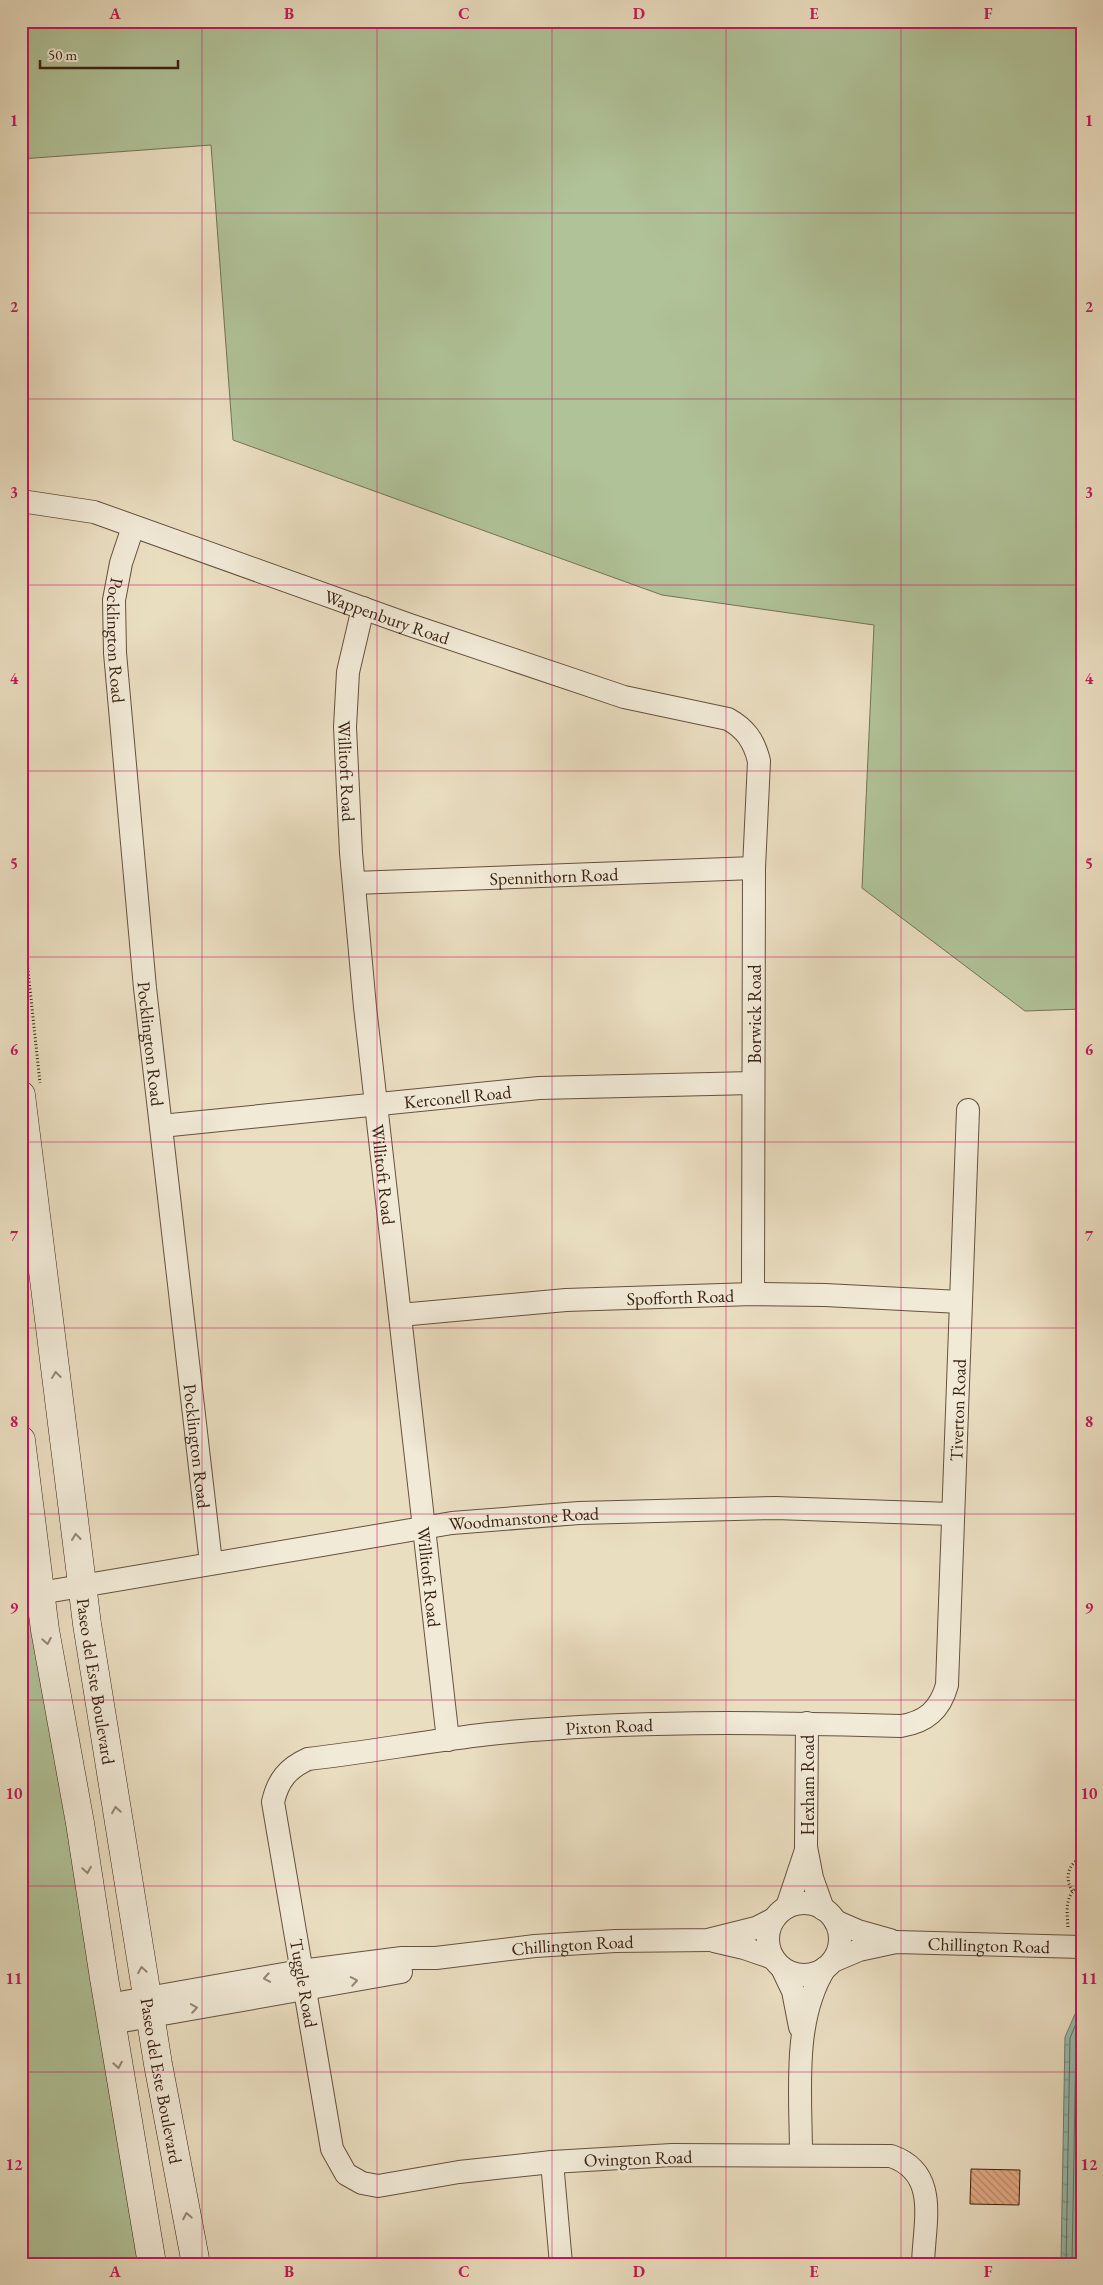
<svg xmlns="http://www.w3.org/2000/svg" width="1103" height="2285" font-family="'EB Garamond',serif">
  <style>
    .green { fill: #b0c298; stroke: #757256 }
    .water { fill: url(#water-ripples); stroke: #727e70 }
    .lines { fill: none; stroke-linecap: round; stroke-linejoin: round }
    .shore { stroke: #696f60; stroke-width: 1 }
    .building { fill: url(#building-back-hatch); stroke: #3a2213 }
    .street-casing { stroke: #66513e; stroke-width: 24 }
    .secondary-casing { stroke: #3a2213; stroke-width: 29 }
    .path { stroke: #3a2213; stroke-width: 3; stroke-dasharray: 1 2.5; stroke-linecap: butt }
    .street { stroke: #f1ead7; stroke-width: 22 }
    .secondary { stroke: #f1ead7; stroke-width: 28 }
    .oneway { stroke: #968675 }
    .grid { fill: none; stroke: #c2185b; stroke-width: 1; stroke-opacity: 0.55 }
    .labels { text-anchor: middle; dominant-baseline: central; stroke-width: 5; stroke-linejoin: round; paint-order: stroke }
    .street-label { font-size: 18px; fill: #3a2213; stroke: #f1ead7 }
    .neatline { fill: none; stroke: #c2185b; stroke-width: 2 }
    .grid-label { font-size: 16px; text-anchor: middle; font-weight: bold; fill: #c2185b }
  </style>
  <defs>
    <pattern id="water-ripples" width="26" height="14" patternUnits="userSpaceOnUse" patternTransform="scale(1.25)"><rect width="26" height="14" fill="#98bcae"/><path d="M2 4q2-2 4 0t4 0M15 11q2-2 4 0t4 0" fill="none" stroke="#7d988c"/></pattern>
    <pattern id="building-back-hatch" width="6" height="6" patternUnits="userSpaceOnUse" patternTransform="scale(1.25)"><rect width="6" height="6" fill="#e1a984"/><path d="M-1 5l2 2M0 0l6 6M5-1l2 2" fill="none" stroke="#b7896b"/></pattern>
  </defs>
  <rect width="100%" height="100%" fill="#eadec1"/>
  <filter id="stains"><feTurbulence type="fractalNoise" baseFrequency=".004" numOctaves="4"/><feColorMatrix values="0 0 0 0 .2 0 0 0 0 .09 0 0 0 0 .02 0 0 0 .5 -.17"/></filter>
  <radialGradient id="worn" r=".72"><stop offset=".6" stop-color="#630" stop-opacity="0"/><stop offset="1" stop-color="#630" stop-opacity=".3"/></radialGradient>
  <!-- green -->
  <path class="green" d="M 21,21 L 1082,21 L 1082,1009 L 1025,1011 L 862,888 L 874,625 L 662,595 L 233,440 L 211,145 L 21,159 Z
    M 21,1549 L 139,2264 L 21,2264 Z"/>
  <!-- water -->
  <path class="water" d="M 1082,2013 L 1082,2264 L 1061,2264 L 1065,2037 L 1075,2014 Z"/>
  <g class="lines">
    <!-- shore -->
    <path class="shore" d="M 1066,2264 L 1070,2038 L 1078,2019 L 1082,2018
      M 1072,2264 L 1076,2040 L 1082,2026
      M 1080,2264 L 1082,2147"/>
  </g>
  <!-- building -->
  <path class="building" d="M 971,2169 L 1020,2170 L 1019,2205 L 970,2204 Z"/>
  <g class="lines">
    <defs>
      <g id="street">
        <path id="s1" d="M 21,501 L 94,512 L 410,625 L 624,697 L 728,719 C 746,729 754,741 759,761 L 754,868 L 753,1294"/>
        <path id="s2" d="M 133,527 L 121,563 L 114,600 L 115,653 L 145,988 L 211,1563"/>
        <path id="s3" d="M 363,608 L 348,672 L 345,727 L 351,853 L 365,1007 L 448,1740"/>
        <path id="s4" d="M 354,883 L 754,868"/>
        <path id="s5" d="M 161,1126 L 539,1088 L 753,1083"/>
        <path id="s6" d="M 400,1315 L 566,1300 L 753,1294 L 825,1295 L 960,1302"/>
        <path id="s7" d="M 40,1593 L 452,1523 L 579,1513 L 775,1508 L 952,1514"/>
        <path d="M 807,1723 L 806,1847 L 812,1878 L 823,1909"/>
        <circle cx="804" cy="1939" r="36"/>
        <path d="M 787,1907 L 805,1853"/>
        <path d="M 835,1921 L 858,1931 L 890,1940"/>
        <path d="M 714,1941 L 744,1948 L 773,1958"/>
        <path id="s8" d="M 833,1961 L 859,1950 L 896,1942 L 1082,1947"/>
        <path d="M 782,1968 L 793,1991 L 800,2027"/>
        <path id="s9" d="M 108,2005 L 301,1971 L 402,1958 L 436,1958 L 535,1946 L 615,1941 L 708,1940 L 756,1928 L 774,1919"/>
        <path d="M 111,2023 L 401,1972"/>
        <path d="M 801,2155 C 801,2095 792,2021 825,1968"/>
        <path d="M 552,2162 L 561,2264"/>
        <path id="s10" d="M 923,2264 C 924,2222 940,2173 891,2156 L 672,2155 L 552,2162 L 459,2172 L 378,2186 L 362,2183 L 346,2174 L 332,2149 L 273,1802 C 278,1780 288,1768 308,1759 C 369,1752 428,1741 489,1734 C 626,1720 763,1722 901,1726 C 926,1722 940,1710 947,1685 L 968,1110"/>
      </g>
      <g id="secondary">
        <path id="s11" d="M 21,1095 L 87,1624 L 158,2064 L 196,2264"/>
        <path d="M 21,1440 L 45,1630 L 80,1823 L 104,1978 L 152,2264"/>
      </g>
    </defs>
    <!-- street casing -->
    <use href="#street" class="street-casing"/>
    <!-- secondary casing -->
    <use href="#secondary" class="secondary-casing"/>
    <!-- path -->
    <path class="path" d="M 21,905 L 40,1083
      M 1072,1891 C 1065,1878 1067,1864 1082,1858
      M 1068,1927 C 1067,1911 1064,1893 1082,1885"/>
    <!-- street -->
    <use href="#street" class="street"/>
    <!-- secondary -->
    <use href="#secondary" class="secondary"/>
  </g>
  <!-- one-way arrows -->
  <defs><path id="oneway-chevron" d="M-2-3.5L2.5 0L-2 3.5" fill="none" stroke-width="1.6" stroke-linecap="round" stroke-linejoin="round" transform="scale(1.25)"/></defs>
  <g class="oneway">
    <use href="#oneway-chevron" transform="translate(56 1375) rotate(-97)"/>
    <use href="#oneway-chevron" transform="translate(76 1537) rotate(-97)"/>
    <use href="#oneway-chevron" transform="translate(47 1641) rotate(80)"/>
    <use href="#oneway-chevron" transform="translate(116 1810) rotate(-99)"/>
    <use href="#oneway-chevron" transform="translate(87 1870) rotate(81)"/>
    <use href="#oneway-chevron" transform="translate(142 1970) rotate(-99)"/>
    <use href="#oneway-chevron" transform="translate(267 1978) rotate(170)"/>
    <use href="#oneway-chevron" transform="translate(354 1981) rotate(-10)"/>
    <use href="#oneway-chevron" transform="translate(194 2008) rotate(-9)"/>
    <use href="#oneway-chevron" transform="translate(118 2065) rotate(80)"/>
    <use href="#oneway-chevron" transform="translate(187 2216) rotate(-101)"/>
  </g>
  <!-- grid -->
  <path class="grid" d="M 202,21 L 202,2264M 377,21 L 377,2264M 552,21 L 552,2264M 726,21 L 726,2264M 901,21 L 901,2264M 21,213 L 1082,213M 21,399 L 1082,399M 21,585 L 1082,585M 21,771 L 1082,771M 21,957 L 1082,957M 21,1142 L 1082,1142M 21,1328 L 1082,1328M 21,1514 L 1082,1514M 21,1700 L 1082,1700M 21,1886 L 1082,1886M 21,2072 L 1082,2072"/>
  <g class="labels">
    <!-- street labels -->
    <g class="street-label">
      <text stroke="none"><textPath href="#s1" startOffset="385">Wappenbury Road</textPath></text>
      <text stroke="none"><textPath href="#s2" startOffset="116">Pocklington Road</textPath></text>
      <text stroke="none"><textPath href="#s3" startOffset="165">Willitoft Road</textPath></text>
      <text stroke="none"><textPath href="#s4" startOffset="200">Spennithorn Road</textPath></text>
      <text transform="translate(754 1014) rotate(-90)">Borwick Road</text>
      <text stroke="none"><textPath href="#s2" startOffset="521">Pocklington Road</textPath></text>
      <text stroke="none"><textPath href="#s5" startOffset="298">Kerconell Road</textPath></text>
      <text stroke="none"><textPath href="#s3" startOffset="570">Willitoft Road</textPath></text>
      <text stroke="none"><textPath href="#s6" startOffset="281">Spofforth Road</textPath></text>
      <text stroke="none"><textPath href="#s10" startOffset="2048">Tiverton Road</textPath></text>
      <text stroke="none"><textPath href="#s2" startOffset="926">Pocklington Road</textPath></text>
      <text stroke="none"><textPath href="#s7" startOffset="490">Woodmanstone Road</textPath></text>
      <text stroke="none"><textPath href="#s3" startOffset="975">Willitoft Road</textPath></text>
      <text stroke="none"><textPath href="#s11" startOffset="591">Paseo del Este Boulevard</textPath></text>
      <text stroke="none"><textPath href="#s10" startOffset="1415">Pixton Road</textPath></text>
      <text transform="translate(807 1785) rotate(-90)">Hexham Road</text>
      <text stroke="none"><textPath href="#s9" startOffset="469">Chillington Road</textPath></text>
      <text stroke="none"><textPath href="#s8" startOffset="159">Chillington Road</textPath></text>
      <text transform="translate(304 1983) rotate(80)">Tuggle Road</text>
      <text stroke="none"><textPath href="#s11" startOffset="996">Paseo del Este Boulevard</textPath></text>
      <text transform="translate(638 2158) rotate(-2)">Ovington Road</text>
    </g>
  </g>
  <!-- margin -->
  <rect width="1103" height="2285" fill="none" stroke="#eadec1" stroke-width="55"/>
  <!-- scale -->
  <path d="M40 60v8h138v-8" fill="none" stroke="#3a2213" stroke-width="2.5"/>
  <text x="48" y="60" font-size="15" fill="#3a2213" stroke="#f1ead7" stroke-width="4" paint-order="stroke">50 m</text>
  <rect x="28" y="28" width="1048" height="2230" class="neatline"/>
  <g class="grid-label">
    <text x="115" y="19">A</text>
    <text x="289" y="19">B</text>
    <text x="464" y="19">C</text>
    <text x="639" y="19">D</text>
    <text x="814" y="19">E</text>
    <text x="988" y="19">F</text>
    <text x="14" y="126">1</text>
    <text x="1089" y="126">1</text>
    <text x="14" y="312">2</text>
    <text x="1089" y="312">2</text>
    <text x="14" y="498">3</text>
    <text x="1089" y="498">3</text>
    <text x="14" y="684">4</text>
    <text x="1089" y="684">4</text>
    <text x="14" y="869">5</text>
    <text x="1089" y="869">5</text>
    <text x="14" y="1055">6</text>
    <text x="1089" y="1055">6</text>
    <text x="14" y="1241">7</text>
    <text x="1089" y="1241">7</text>
    <text x="14" y="1427">8</text>
    <text x="1089" y="1427">8</text>
    <text x="14" y="1613">9</text>
    <text x="1089" y="1613">9</text>
    <text x="14" y="1799">10</text>
    <text x="1089" y="1799">10</text>
    <text x="14" y="1984">11</text>
    <text x="1089" y="1984">11</text>
    <text x="14" y="2170">12</text>
    <text x="1089" y="2170">12</text>
    <text x="115" y="2277">A</text>
    <text x="289" y="2277">B</text>
    <text x="464" y="2277">C</text>
    <text x="639" y="2277">D</text>
    <text x="814" y="2277">E</text>
    <text x="988" y="2277">F</text>
  </g>
  <rect width="100%" height="100%" filter="url(#stains)"/>
  <rect width="100%" height="100%" fill="url(#worn)"/>
</svg>
